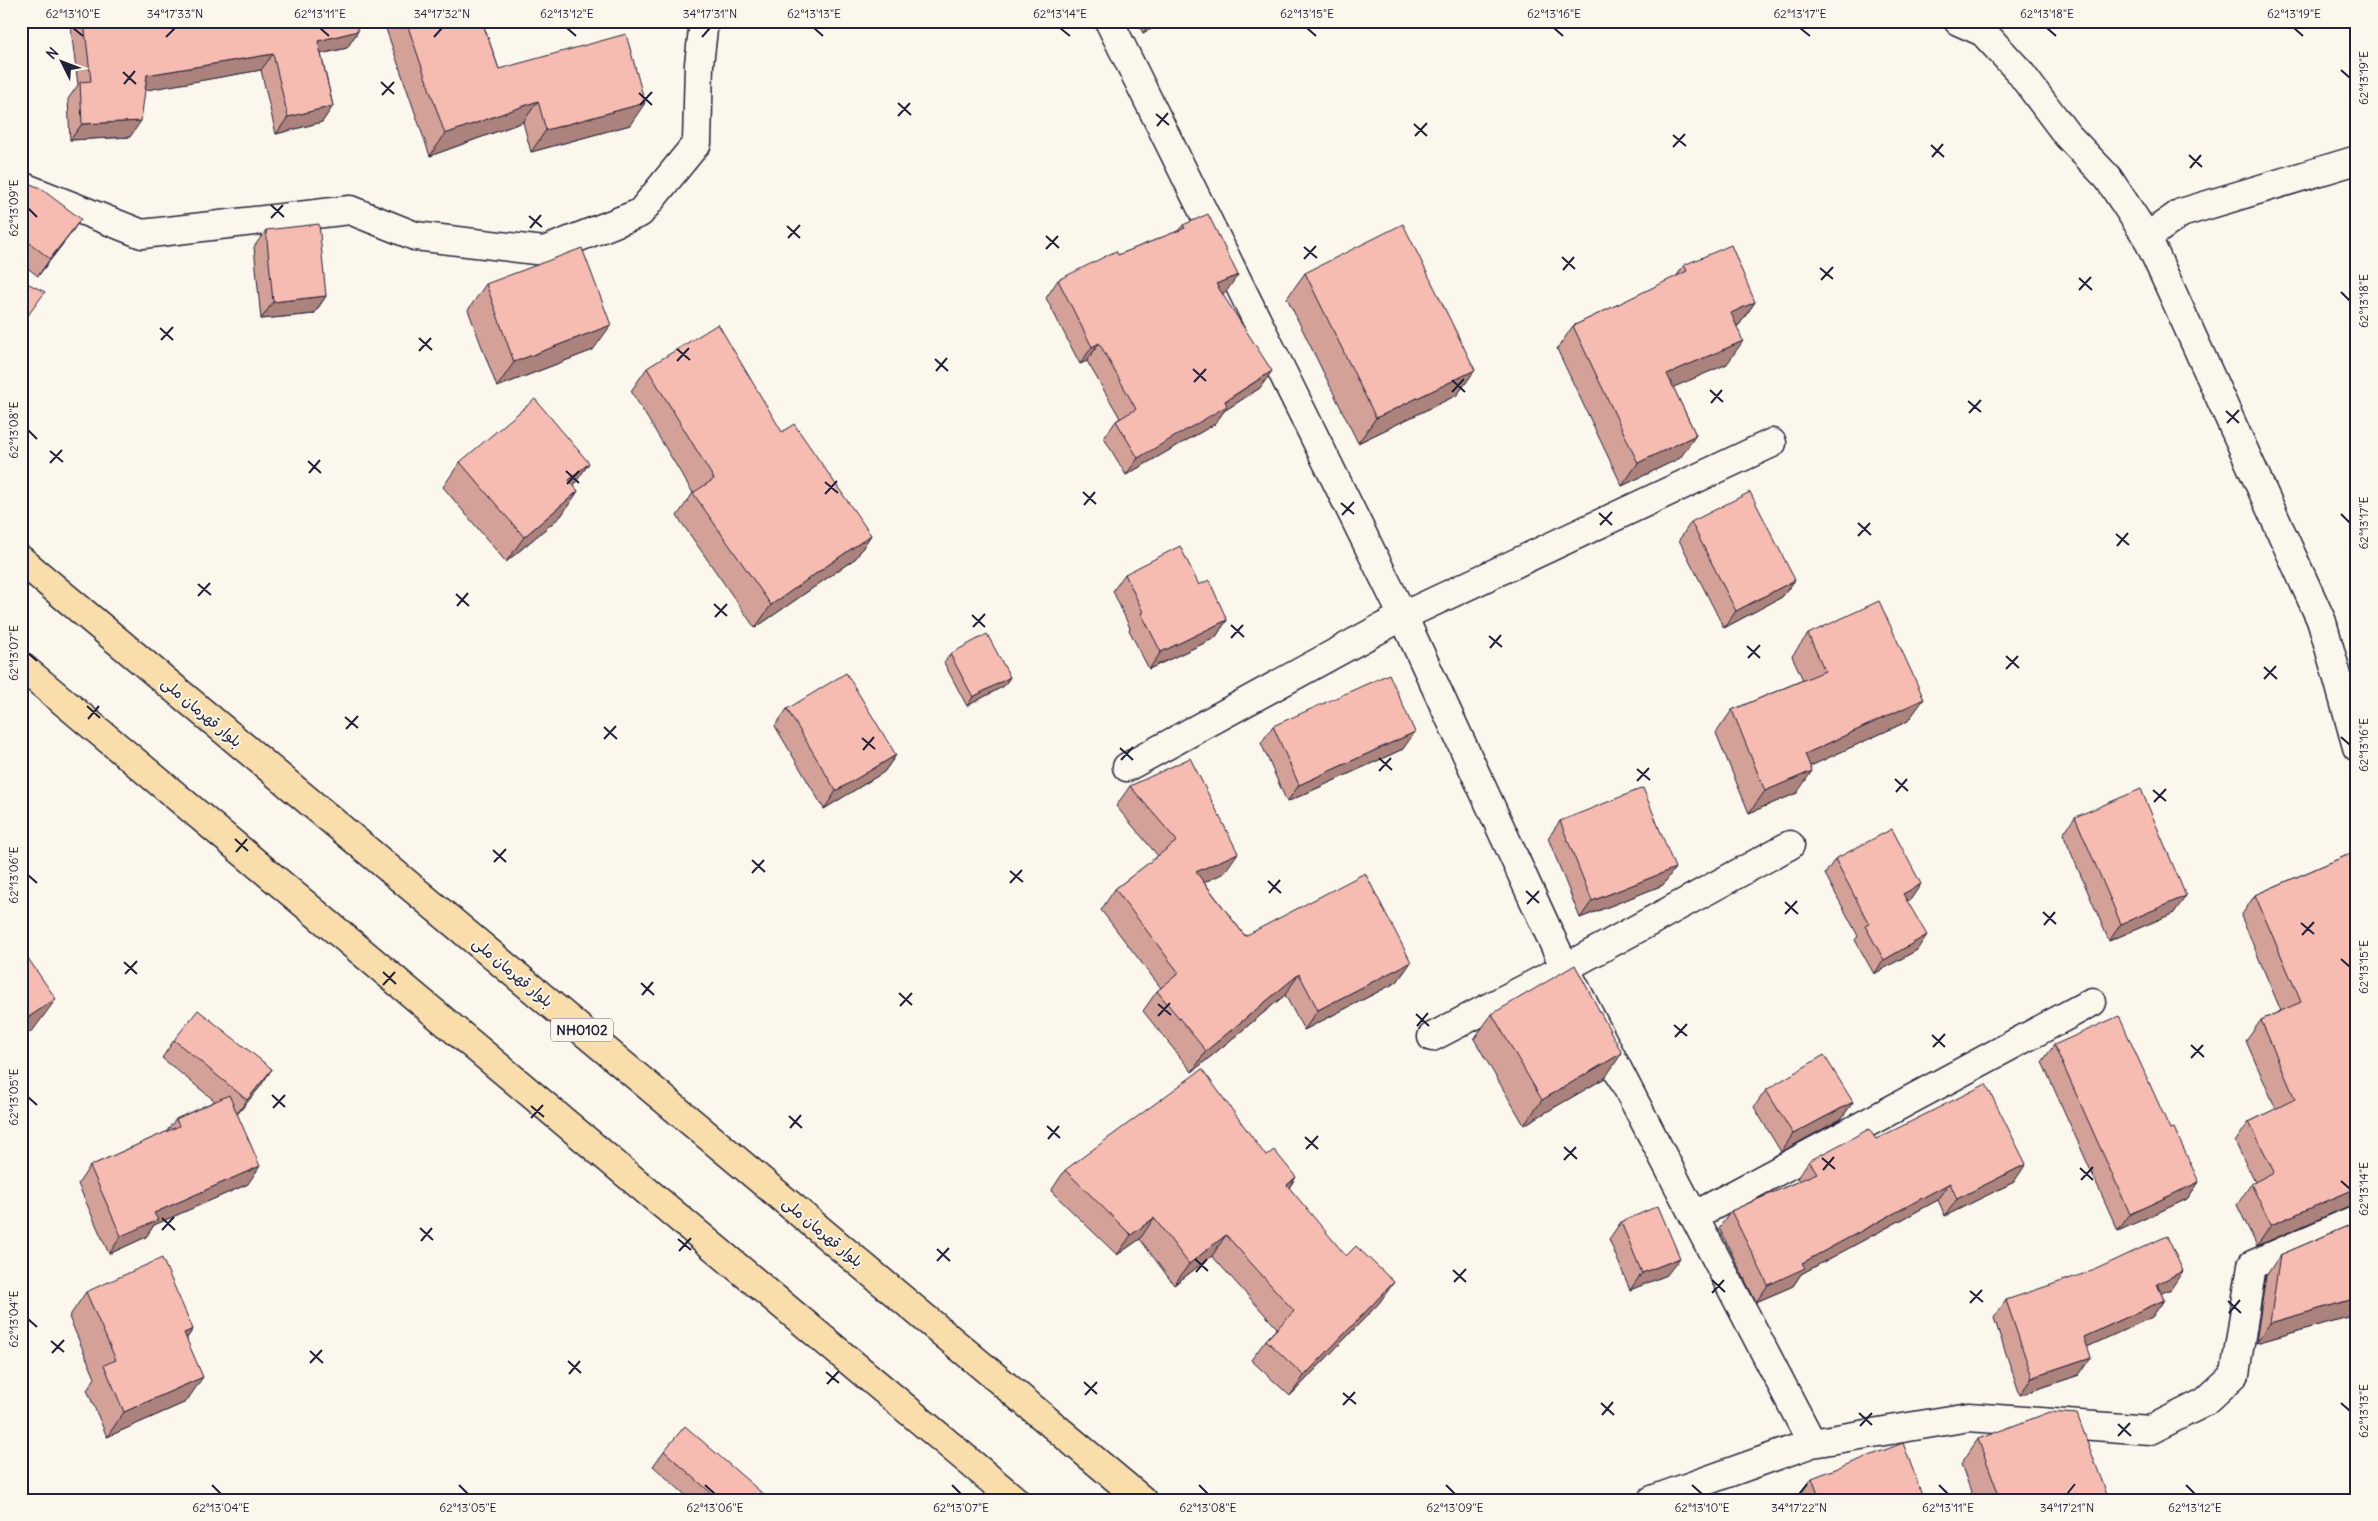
<svg xmlns="http://www.w3.org/2000/svg" width="2378" height="1521" font-family="Delius,'Playpen Sans Arabic',sans-serif">
  <style>
    .lines { fill: none; stroke-linecap: round; stroke-linejoin: round }
    .minor-casing { stroke: #22223b; stroke-width: 31 }
    .tertiary-casing { stroke: #22223b; stroke-width: 31 }
    .trunk-casing { stroke: #22223b; stroke-width: 31 }
    .minor { stroke: #fbf7ec; stroke-width: 28 }
    .tertiary { stroke: #fbf7ec; stroke-width: 28 }
    .trunk { stroke: #f9deab; stroke-width: 28 }
    .wall { fill: #d4a198; stroke: #22223b }
    .shaded-wall { fill: #ac837c; stroke: #22223b }
    .building { fill: #f6bbb1; stroke: #22223b }
    .ticks { fill: none; stroke: #22223b; stroke-width: 2 }
    .labels { text-anchor: middle; dominant-baseline: central; stroke-width: 4; stroke-linejoin: round; paint-order: stroke }
    .shield { fill: #fbf7ec; stroke: #636270; stroke-width: 1 }
    .shield-label { font-size: 14px; font-weight: bold; fill: #22223b }
    .street-label { font-size: 15px; fill: #22223b; stroke: #fbf7ec }
    .neatline { fill: none; stroke: #22223b; stroke-width: 2 }
    .ticks-label { font-size: 12px; text-anchor: middle; fill: #22223b }
  </style>
  <rect width="100%" height="100%" fill="#fbf7ec"/>
  <filter id="ink" filterUnits="userSpaceOnUse"><feTurbulence type="fractalNoise" baseFrequency=".02" numOctaves="2"/><feDisplacementMap in="SourceGraphic" scale="10" xChannelSelector="R" yChannelSelector="G"/><feConvolveMatrix kernelMatrix="1 2 1 2 8 2 1 2 1" color-interpolation-filters="sRGB"/></filter>
  <g filter="url(#ink)">
    <g class="lines">
      <defs>
        <path id="minor" d="M 1109,21 L 1403,616 L 1565,968 L 1812,1443
          M 2147,237 L 2322,622 L 2357,747
          M 1127,767 L 1403,616 L 1772,443
          M 1432,1037 L 1565,968 L 1790,845
          M 1694,1216 L 2092,1002
          M 1652,1500 L 1812,1443 L 1969,1417 L 2150,1430 L 2205,1402 L 2235,1374 L 2252,1265 L 2357,1219"/>
        <path id="tertiary" d="M 1958,21 L 1983,32 L 2019,71 L 2067,135 L 2108,178 L 2147,237 L 2181,213 L 2357,160
          M 21,186 L 142,234 L 350,210 L 415,236 L 544,251 L 640,213 L 697,143 L 699,64 L 704,21"/>
        <path id="trunk" d="M 21,560 L 1142,1500
          M 21,666 L 1015,1500"/>
      </defs>
      <!-- minor casing -->
      <use href="#minor" class="minor-casing"/>
      <!-- tertiary casing -->
      <use href="#tertiary" class="tertiary-casing"/>
      <!-- trunk casing -->
      <use href="#trunk" class="trunk-casing"/>
      <!-- minor -->
      <use href="#minor" class="minor"/>
      <!-- tertiary -->
      <use href="#tertiary" class="tertiary"/>
      <!-- trunk -->
      <use href="#trunk" class="trunk"/>
    </g>
    <!-- wall -->
    <path class="wall" d="M 70,21 L 356,21 L 358,31 L 347,48 L 321,54 L 333,106 L 322,122 L 276,134 L 261,70 L 145,90 L 130,137 L 70,140 L 68,99 L 78,85 Z
      M 389,21 L 482,21 L 499,69 L 630,125 L 531,152 L 523,122 L 430,156 L 385,26 Z
      M 1137,21 L 1167,21 L 1143,33 Z
      M 21,180 L 69,236 L 38,276 L 21,263 Z
      M 1183,225 L 1226,292 L 1222,294 L 1260,388 L 1224,411 L 1215,424 L 1126,475 L 1104,438 L 1116,421 L 1120,418 L 1087,361 L 1080,364 L 1046,298 L 1058,280 L 1118,255 L 1178,231 Z
      M 266,230 L 326,296 L 314,314 L 261,319 L 254,247 Z
      M 1684,265 L 1755,302 L 1739,325 L 1737,326 L 1727,364 L 1673,387 L 1696,435 L 1680,458 L 1622,486 L 1557,349 L 1573,326 L 1676,277 Z
      M 1305,273 L 1475,370 L 1457,395 L 1358,443 L 1287,298 Z
      M 486,284 L 593,350 L 497,387 L 468,310 Z
      M 647,368 L 871,535 L 856,558 L 755,628 L 677,516 L 693,493 L 631,391 Z
      M 460,462 L 589,463 L 573,485 L 578,491 L 561,516 L 506,562 L 443,487 Z
      M 1691,522 L 1795,580 L 1782,597 L 1724,628 L 1679,540 Z
      M 1125,574 L 1199,585 L 1227,620 L 1215,638 L 1149,669 L 1129,630 L 1130,628 L 1113,591 Z
      M 1808,634 L 1908,721 L 1810,766 L 1797,793 L 1749,813 L 1716,733 L 1732,710 L 1803,680 L 1792,656 Z
      M 950,654 L 1010,677 L 1004,686 L 967,706 L 944,663 Z
      M 787,709 L 896,755 L 884,772 L 824,809 L 775,726 Z
      M 1273,726 L 1403,749 L 1287,802 L 1261,743 Z
      M 1130,786 L 1224,873 L 1204,882 L 1245,936 L 1411,962 L 1397,982 L 1304,1030 L 1285,995 L 1192,1072 L 1143,1011 L 1157,991 L 1161,988 L 1101,910 L 1115,889 L 1158,856 L 1116,806 Z
      M 2075,817 L 2174,913 L 2109,941 L 2063,834 Z
      M 1560,821 L 1663,885 L 1580,918 L 1548,838 Z
      M 2357,851 L 2357,1204 L 2351,1205 L 2257,1246 L 2237,1205 L 2251,1184 L 2255,1182 L 2235,1142 L 2249,1122 L 2276,1109 L 2246,1041 L 2261,1020 L 2281,1011 L 2241,916 L 2255,895 Z
      M 1835,859 L 1911,899 L 1907,901 L 1917,950 L 1874,974 L 1855,940 L 1858,936 L 1825,874 Z
      M 1492,1014 L 1605,1078 L 1524,1125 L 1474,1039 Z
      M 174,1040 L 260,1087 L 237,1114 L 248,1184 L 154,1225 L 146,1237 L 109,1254 L 78,1184 L 90,1166 L 166,1132 L 176,1119 L 215,1101 L 162,1058 Z
      M 2054,1045 L 2199,1182 L 2187,1199 L 2118,1231 L 2042,1062 Z
      M 1766,1090 L 1853,1102 L 1841,1119 L 1781,1152 L 1754,1107 Z
      M 1876,1139 L 2014,1182 L 1945,1216 L 1938,1200 L 1801,1274 L 1793,1286 L 1756,1302 L 1719,1228 L 1731,1211 L 1799,1181 L 1797,1178 L 1809,1161 Z
      M 1266,1156 L 1296,1177 L 1289,1188 L 1380,1302 L 1290,1396 L 1251,1360 L 1266,1340 L 1277,1328 L 1212,1256 L 1174,1285 L 1140,1239 L 1117,1255 L 1051,1191 L 1065,1170 Z
      M 1621,1222 L 1667,1275 L 1630,1290 L 1609,1239 Z
      M 2357,1222 L 2357,1346 L 2351,1316 L 2256,1343 L 2266,1276 L 2280,1255 Z
      M 2171,1289 L 2161,1293 L 2164,1300 L 2152,1317 L 2087,1347 L 2079,1375 L 2020,1395 L 1994,1318 L 2006,1300 Z
      M 86,1292 L 193,1329 L 187,1338 L 186,1402 L 107,1437 L 87,1390 L 95,1378 L 69,1317 Z
      M 1978,1439 L 2109,1500 L 1974,1500 L 1961,1464 Z
      M 664,1451 L 770,1500 L 691,1500 L 653,1466 Z
      M 1812,1478 L 1924,1500 L 1797,1500 Z"/>
    <!-- shaded-wall -->
    <path class="shaded-wall" d="M 1151,21 L 1167,21 L 1143,33 Z
      M 358,31 L 347,48 L 306,57 L 318,41 Z
      M 273,54 L 261,70 L 136,92 L 147,75 Z
      M 538,101 L 523,122 L 430,156 L 445,134 Z
      M 645,103 L 630,125 L 531,152 L 546,130 Z
      M 333,106 L 322,122 L 276,134 L 288,117 Z
      M 141,121 L 130,137 L 70,140 L 82,124 Z
      M 81,219 L 69,236 L 38,276 L 50,259 Z
      M 1238,275 L 1226,292 L 1204,301 L 1216,284 Z
      M 326,296 L 314,314 L 261,319 L 273,302 Z
      M 1755,302 L 1739,325 L 1715,336 L 1731,313 Z
      M 611,325 L 593,350 L 497,387 L 514,362 Z
      M 1743,341 L 1727,364 L 1651,397 L 1667,374 Z
      M 1099,343 L 1087,361 L 1080,364 L 1092,347 Z
      M 1475,370 L 1457,395 L 1358,443 L 1376,418 Z
      M 1272,371 L 1260,388 L 1224,411 L 1215,424 L 1126,475 L 1138,458 Z
      M 1696,435 L 1680,458 L 1622,486 L 1638,463 Z
      M 589,463 L 572,488 L 569,480 Z
      M 578,491 L 561,516 L 506,562 L 524,537 Z
      M 871,535 L 856,558 L 755,628 L 771,605 Z
      M 1795,580 L 1782,597 L 1724,628 L 1736,611 Z
      M 1227,620 L 1215,638 L 1149,669 L 1161,652 Z
      M 1010,677 L 1004,686 L 967,706 L 973,697 Z
      M 1924,699 L 1908,721 L 1789,776 L 1805,754 Z
      M 1415,732 L 1403,749 L 1287,802 L 1299,785 Z
      M 896,755 L 884,772 L 824,809 L 836,791 Z
      M 1812,771 L 1797,793 L 1749,813 L 1765,791 Z
      M 1238,853 L 1224,873 L 1182,893 L 1196,872 Z
      M 1675,868 L 1663,885 L 1580,918 L 1592,901 Z
      M 1921,884 L 1911,899 L 1893,908 L 1903,894 Z
      M 2186,896 L 2174,913 L 2109,941 L 2121,924 Z
      M 1927,935 L 1917,950 L 1874,974 L 1884,960 Z
      M 1411,962 L 1397,982 L 1304,1030 L 1318,1010 Z
      M 1299,974 L 1285,995 L 1192,1072 L 1206,1051 Z
      M 56,999 L 34,1029 L 21,1038 L 21,1022 Z
      M 1622,1053 L 1605,1078 L 1524,1125 L 1542,1100 Z
      M 272,1069 L 260,1087 L 235,1117 L 247,1100 Z
      M 1853,1102 L 1841,1119 L 1781,1152 L 1793,1134 Z
      M 2026,1164 L 2014,1182 L 1945,1216 L 1957,1199 Z
      M 260,1166 L 248,1184 L 154,1225 L 146,1237 L 109,1254 L 121,1236 L 154,1213 Z
      M 1296,1177 L 1282,1198 L 1287,1185 Z
      M 2199,1182 L 2187,1199 L 2118,1231 L 2130,1214 Z
      M 1950,1183 L 1938,1200 L 1801,1274 L 1793,1286 L 1756,1302 L 1768,1285 L 1802,1263 Z
      M 2357,1188 L 2357,1204 L 2351,1205 L 2257,1246 L 2271,1225 Z
      M 1154,1218 L 1140,1239 L 1117,1255 L 1131,1235 Z
      M 1226,1235 L 1212,1256 L 1174,1285 L 1189,1264 Z
      M 1680,1258 L 1667,1275 L 1630,1290 L 1642,1273 Z
      M 2183,1271 L 2171,1289 L 2144,1301 L 2157,1284 Z
      M 1394,1282 L 1380,1302 L 1290,1396 L 1304,1376 Z
      M 2357,1298 L 2357,1308 L 2351,1316 L 2256,1343 L 2270,1323 Z
      M 2164,1300 L 2152,1317 L 2072,1354 L 2084,1337 Z
      M 193,1329 L 175,1354 L 184,1333 Z
      M 2091,1357 L 2079,1375 L 2020,1395 L 2032,1377 Z
      M 203,1377 L 186,1402 L 107,1437 L 124,1412 Z"/>
    <!-- building -->
    <path class="building" d="M 84,21 L 356,21 L 358,31 L 318,41 L 333,106 L 288,117 L 273,54 L 147,75 L 141,121 L 82,124 L 80,82 L 91,81 Z
      M 406,21 L 482,21 L 499,69 L 626,34 L 645,103 L 546,130 L 538,101 L 445,134 Z
      M 21,180 L 40,188 L 81,219 L 50,259 L 21,236 Z
      M 1208,214 L 1238,275 L 1216,284 L 1272,371 L 1225,401 L 1227,406 L 1138,458 L 1116,421 L 1136,409 L 1099,343 L 1092,347 L 1058,280 L 1116,251 L 1118,255 L 1185,228 L 1183,225 Z
      M 319,224 L 326,296 L 273,302 L 266,230 Z
      M 1403,224 L 1475,370 L 1376,418 L 1305,273 Z
      M 1731,245 L 1755,302 L 1731,313 L 1743,341 L 1667,374 L 1696,435 L 1638,463 L 1573,326 L 1687,271 L 1684,265 Z
      M 582,248 L 611,325 L 514,362 L 486,284 Z
      M 21,280 L 45,292 L 21,325 Z
      M 718,324 L 782,432 L 794,424 L 871,535 L 771,605 L 693,493 L 714,479 L 647,368 Z
      M 535,399 L 589,463 L 569,480 L 578,491 L 524,537 L 460,462 Z
      M 1750,492 L 1795,580 L 1736,611 L 1691,522 Z
      M 1180,546 L 1199,585 L 1209,580 L 1227,620 L 1161,652 L 1141,613 L 1143,612 L 1125,574 Z
      M 1879,601 L 1924,699 L 1805,754 L 1812,771 L 1765,791 L 1732,710 L 1825,671 L 1808,634 Z
      M 987,634 L 1010,677 L 973,697 L 950,654 Z
      M 846,673 L 896,755 L 836,791 L 787,709 Z
      M 1389,674 L 1415,732 L 1299,785 L 1273,726 Z
      M 1190,758 L 1238,853 L 1196,872 L 1245,936 L 1365,873 L 1411,962 L 1318,1010 L 1299,974 L 1206,1051 L 1157,991 L 1179,973 L 1115,889 L 1177,841 L 1130,786 Z
      M 1643,788 L 1675,868 L 1592,901 L 1560,821 Z
      M 2141,789 L 2186,896 L 2121,924 L 2075,817 Z
      M 1892,829 L 1921,884 L 1903,894 L 1927,935 L 1884,960 L 1865,926 L 1869,924 L 1835,859 Z
      M 2357,851 L 2357,1188 L 2271,1225 L 2251,1184 L 2274,1172 L 2249,1122 L 2295,1099 L 2261,1020 L 2301,1002 L 2255,895 Z
      M 21,948 L 56,999 L 21,1022 Z
      M 1575,965 L 1622,1053 L 1542,1100 L 1492,1014 Z
      M 198,1010 L 272,1069 L 247,1100 L 174,1040 Z
      M 2119,1016 L 2170,1129 L 2174,1128 L 2199,1182 L 2130,1214 L 2054,1045 Z
      M 1824,1055 L 1853,1102 L 1793,1134 L 1766,1090 Z
      M 1202,1069 L 1266,1156 L 1274,1150 L 1296,1177 L 1287,1185 L 1346,1256 L 1356,1246 L 1394,1282 L 1304,1376 L 1266,1340 L 1294,1311 L 1226,1235 L 1189,1264 L 1154,1218 L 1131,1235 L 1065,1170 Z
      M 1986,1084 L 2026,1164 L 1957,1199 L 1950,1183 L 1802,1263 L 1805,1268 L 1768,1285 L 1731,1211 L 1817,1173 L 1809,1161 L 1869,1129 L 1876,1139 Z
      M 229,1095 L 260,1166 L 154,1213 L 158,1220 L 121,1236 L 90,1166 L 179,1126 L 176,1119 Z
      M 1658,1206 L 1680,1258 L 1642,1273 L 1621,1222 Z
      M 2357,1222 L 2357,1298 L 2270,1323 L 2280,1255 Z
      M 2167,1236 L 2183,1271 L 2157,1284 L 2164,1300 L 2084,1337 L 2091,1357 L 2032,1377 L 2006,1300 L 2092,1271 Z
      M 162,1258 L 193,1329 L 184,1333 L 203,1377 L 124,1412 L 104,1365 L 116,1360 L 86,1292 Z
      M 2050,1412 L 2077,1414 L 2109,1500 L 2001,1500 L 1978,1439 Z
      M 685,1426 L 770,1500 L 719,1500 L 664,1451 Z
      M 1903,1443 L 1924,1500 L 1820,1500 L 1812,1478 Z"/>
  </g>
  <!-- ticks -->
  <path class="ticks" d="M 73,28 L 83,36M 320,28 L 329,36M 567,28 L 576,36M 814,28 L 823,36M 1060,28 L 1070,36M 1307,28 L 1316,36M 1554,28 L 1563,36M 1800,28 L 1810,36M 2047,28 L 2056,36M 2294,28 L 2303,36M 166,37 L 175,28M 434,37 L 442,28M 702,37 L 710,28M 2341,70 L 2350,78M 123,72 L 136,84M 381,82 L 394,94M 124,84 L 135,71M 639,93 L 652,105M 382,95 L 394,82M 898,103 L 911,115M 640,105 L 652,92M 1156,114 L 1169,125M 898,116 L 910,103M 1414,124 L 1427,136M 1157,126 L 1168,113M 1673,135 L 1686,146M 1415,136 L 1427,123M 1931,145 L 1944,157M 1673,147 L 1685,134M 2189,155 L 2202,167M 1932,157 L 1943,144M 2190,168 L 2201,155M 271,205 L 284,217M 28,208 L 37,217M 529,216 L 542,227M 271,218 L 283,205M 787,226 L 800,238M 530,228 L 541,215M 1046,236 L 1059,248M 788,238 L 800,225M 1304,247 L 1317,258M 1046,249 L 1058,236M 1562,257 L 1575,269M 1304,259 L 1316,246M 1820,268 L 1833,279M 1563,270 L 1574,257M 2079,278 L 2092,290M 1821,280 L 1833,267M 2079,290 L 2091,277M 2341,292 L 2350,301M 160,328 L 173,340M 419,338 L 432,350M 161,340 L 173,327M 677,349 L 690,360M 419,351 L 431,338M 935,359 L 948,371M 677,361 L 689,348M 1193,369 L 1206,381M 936,371 L 947,358M 1452,380 L 1465,392M 1194,382 L 1206,369M 1710,390 L 1723,402M 1452,392 L 1464,379M 1968,401 L 1981,412M 1711,403 L 1722,390M 2226,411 L 2239,423M 1969,413 L 1981,400M 2227,423 L 2239,410M 28,430 L 37,439M 50,451 L 63,462M 308,461 L 321,473M 50,463 L 62,450M 566,471 L 579,483M 309,473 L 320,460M 825,482 L 838,493M 567,484 L 579,471M 1083,492 L 1096,504M 825,494 L 837,481M 1341,503 L 1354,514M 1084,505 L 1095,492M 1599,513 L 1612,525M 2341,514 L 2350,523M 1342,515 L 1354,502M 1858,523 L 1871,535M 1600,525 L 1612,512M 2116,534 L 2129,545M 1858,536 L 1870,523M 2117,546 L 2128,533M 198,584 L 211,595M 456,594 L 469,606M 198,596 L 210,583M 714,604 L 727,616M 457,606 L 468,593M 972,615 L 985,627M 715,617 L 727,604M 1231,625 L 1244,637M 973,627 L 985,614M 1489,636 L 1502,647M 1231,638 L 1243,625M 1747,646 L 1760,658M 1490,648 L 1501,635M 28,653 L 37,661M 2006,656 L 2019,668M 1748,658 L 1760,645M 2264,667 L 2277,679M 2006,669 L 2018,656M 2264,679 L 2276,666M 87,706 L 100,718M 345,717 L 358,728M 88,719 L 99,706M 604,727 L 617,739M 346,729 L 358,716M 2341,737 L 2350,745M 862,738 L 875,749M 604,739 L 616,726M 1120,748 L 1133,760M 863,750 L 874,737M 1379,758 L 1392,770M 1121,760 L 1133,747M 1637,769 L 1650,780M 1379,771 L 1391,758M 1895,779 L 1908,791M 1637,781 L 1649,768M 2153,790 L 2166,801M 1896,792 L 1907,779M 2154,802 L 2166,789M 235,839 L 248,851M 493,850 L 506,862M 236,852 L 247,839M 752,860 L 765,872M 494,862 L 506,849M 1010,871 L 1023,882M 752,873 L 764,860M 28,875 L 37,883M 1268,881 L 1281,893M 1010,883 L 1022,870M 1526,891 L 1539,903M 1269,893 L 1280,880M 1785,902 L 1798,914M 1527,904 L 1539,891M 2043,912 L 2056,924M 1785,914 L 1797,901M 2301,923 L 2314,934M 2044,925 L 2055,912M 2302,935 L 2314,922M 2341,959 L 2350,967M 124,962 L 137,974M 383,972 L 396,984M 125,974 L 137,961M 641,983 L 654,995M 383,985 L 395,972M 899,993 L 912,1005M 642,995 L 653,982M 1158,1004 L 1171,1015M 900,1006 L 912,993M 1416,1014 L 1429,1026M 1158,1016 L 1170,1003M 1674,1025 L 1687,1036M 1417,1026 L 1428,1013M 1932,1035 L 1945,1047M 1675,1037 L 1687,1024M 2191,1045 L 2204,1057M 1933,1047 L 1945,1034M 2191,1058 L 2203,1045M 272,1095 L 285,1107M 28,1097 L 37,1105M 531,1106 L 544,1117M 273,1108 L 285,1095M 789,1116 L 802,1128M 531,1118 L 543,1105M 1047,1126 L 1060,1138M 790,1128 L 801,1115M 1305,1137 L 1318,1149M 1048,1139 L 1059,1126M 1564,1147 L 1577,1159M 1306,1149 L 1318,1136M 1822,1158 L 1835,1169M 1564,1160 L 1576,1147M 2080,1168 L 2093,1180M 1823,1170 L 1834,1157M 2081,1180 L 2093,1167M 2341,1181 L 2350,1189M 162,1218 L 175,1230M 420,1228 L 433,1240M 162,1230 L 174,1217M 678,1239 L 691,1250M 421,1241 L 432,1228M 937,1249 L 950,1261M 679,1251 L 691,1238M 1195,1259 L 1208,1271M 937,1261 L 949,1248M 1453,1270 L 1466,1282M 1196,1272 L 1207,1259M 1712,1280 L 1725,1292M 1454,1282 L 1466,1269M 1970,1291 L 1983,1302M 1712,1293 L 1724,1280M 2228,1301 L 2241,1313M 1970,1303 L 1982,1290M 2229,1313 L 2240,1300M 28,1319 L 37,1327M 51,1341 L 64,1352M 310,1351 L 323,1363M 52,1353 L 64,1340M 568,1361 L 581,1373M 310,1363 L 322,1350M 826,1372 L 839,1383M 569,1374 L 580,1361M 1084,1382 L 1097,1394M 827,1384 L 839,1371M 1343,1393 L 1356,1404M 1085,1395 L 1097,1382M 1601,1403 L 1614,1415M 2341,1403 L 2350,1411M 1343,1405 L 1355,1392M 1859,1413 L 1872,1425M 1602,1415 L 1613,1402M 2118,1424 L 2131,1436M 1860,1426 L 1872,1413M 2118,1436 L 2130,1423M 212,1485 L 221,1494M 459,1485 L 468,1494M 705,1485 L 715,1494M 952,1485 L 961,1494M 1199,1485 L 1208,1494M 1446,1485 L 1455,1494M 1692,1485 L 1702,1494M 1939,1485 L 1948,1494M 2186,1485 L 2195,1494M 1799,1494 L 1807,1484M 2067,1494 L 2075,1484"/>
  <g class="labels">
    <!-- shield labels -->
    <rect class="shield" x="551" y="1018.5" width="62" height="23" rx="4"/>
    <g class="shield-label">
      <text x="582" y="1030">NH0102</text>
    </g>
    <!-- street labels -->
    <g class="street-label">
      <text transform="translate(202 712) rotate(40)">بلوار قهرمان ملی</text>
      <text transform="translate(513 972) rotate(40)">بلوار قهرمان ملی</text>
      <text transform="translate(823 1232) rotate(40)">بلوار قهرمان ملی</text>
    </g>
  </g>
  <!-- margin -->
  <rect width="2378" height="1521" fill="none" stroke="#fbf7ec" stroke-width="55"/>
  <!-- north arrow -->
  <g transform="translate(62 62) rotate(312)" stroke="#fbf7ec" stroke-width="4" paint-order="stroke">
  <path d="M0-4L9 19L0 12L-9 19Z" fill="#22223b"/>
  <text y="-8" font-size="14" font-weight="bold" text-anchor="middle" fill="#22223b">N</text>
  </g>
  <rect x="28" y="28" width="2322" height="1466" class="neatline"/>
  <g class="ticks-label">
    <text x="73" y="18">62°13'10"E</text>
    <text x="175" y="18">34°17'33"N</text>
    <text x="320" y="18">62°13'11"E</text>
    <text x="442" y="18">34°17'32"N</text>
    <text x="567" y="18">62°13'12"E</text>
    <text x="710" y="18">34°17'31"N</text>
    <text x="814" y="18">62°13'13"E</text>
    <text x="1060" y="18">62°13'14"E</text>
    <text x="1307" y="18">62°13'15"E</text>
    <text x="1554" y="18">62°13'16"E</text>
    <text x="1800" y="18">62°13'17"E</text>
    <text x="2047" y="18">62°13'18"E</text>
    <text x="2294" y="18">62°13'19"E</text>
    <text transform="translate(2364 78) rotate(-90)" y="4">62°13'19"E</text>
    <text transform="translate(14 208) rotate(-90)" y="4">62°13'09"E</text>
    <text transform="translate(2364 301) rotate(-90)" y="4">62°13'18"E</text>
    <text transform="translate(14 430) rotate(-90)" y="4">62°13'08"E</text>
    <text transform="translate(2364 523) rotate(-90)" y="4">62°13'17"E</text>
    <text transform="translate(14 653) rotate(-90)" y="4">62°13'07"E</text>
    <text transform="translate(2364 745) rotate(-90)" y="4">62°13'16"E</text>
    <text transform="translate(14 875) rotate(-90)" y="4">62°13'06"E</text>
    <text transform="translate(2364 967) rotate(-90)" y="4">62°13'15"E</text>
    <text transform="translate(14 1097) rotate(-90)" y="4">62°13'05"E</text>
    <text transform="translate(2364 1189) rotate(-90)" y="4">62°13'14"E</text>
    <text transform="translate(14 1319) rotate(-90)" y="4">62°13'04"E</text>
    <text transform="translate(2364 1411) rotate(-90)" y="4">62°13'13"E</text>
    <text x="221" y="1512">62°13'04"E</text>
    <text x="468" y="1512">62°13'05"E</text>
    <text x="715" y="1512">62°13'06"E</text>
    <text x="961" y="1512">62°13'07"E</text>
    <text x="1208" y="1512">62°13'08"E</text>
    <text x="1455" y="1512">62°13'09"E</text>
    <text x="1702" y="1512">62°13'10"E</text>
    <text x="1799" y="1512">34°17'22"N</text>
    <text x="1948" y="1512">62°13'11"E</text>
    <text x="2067" y="1512">34°17'21"N</text>
    <text x="2195" y="1512">62°13'12"E</text>
  </g>
</svg>
